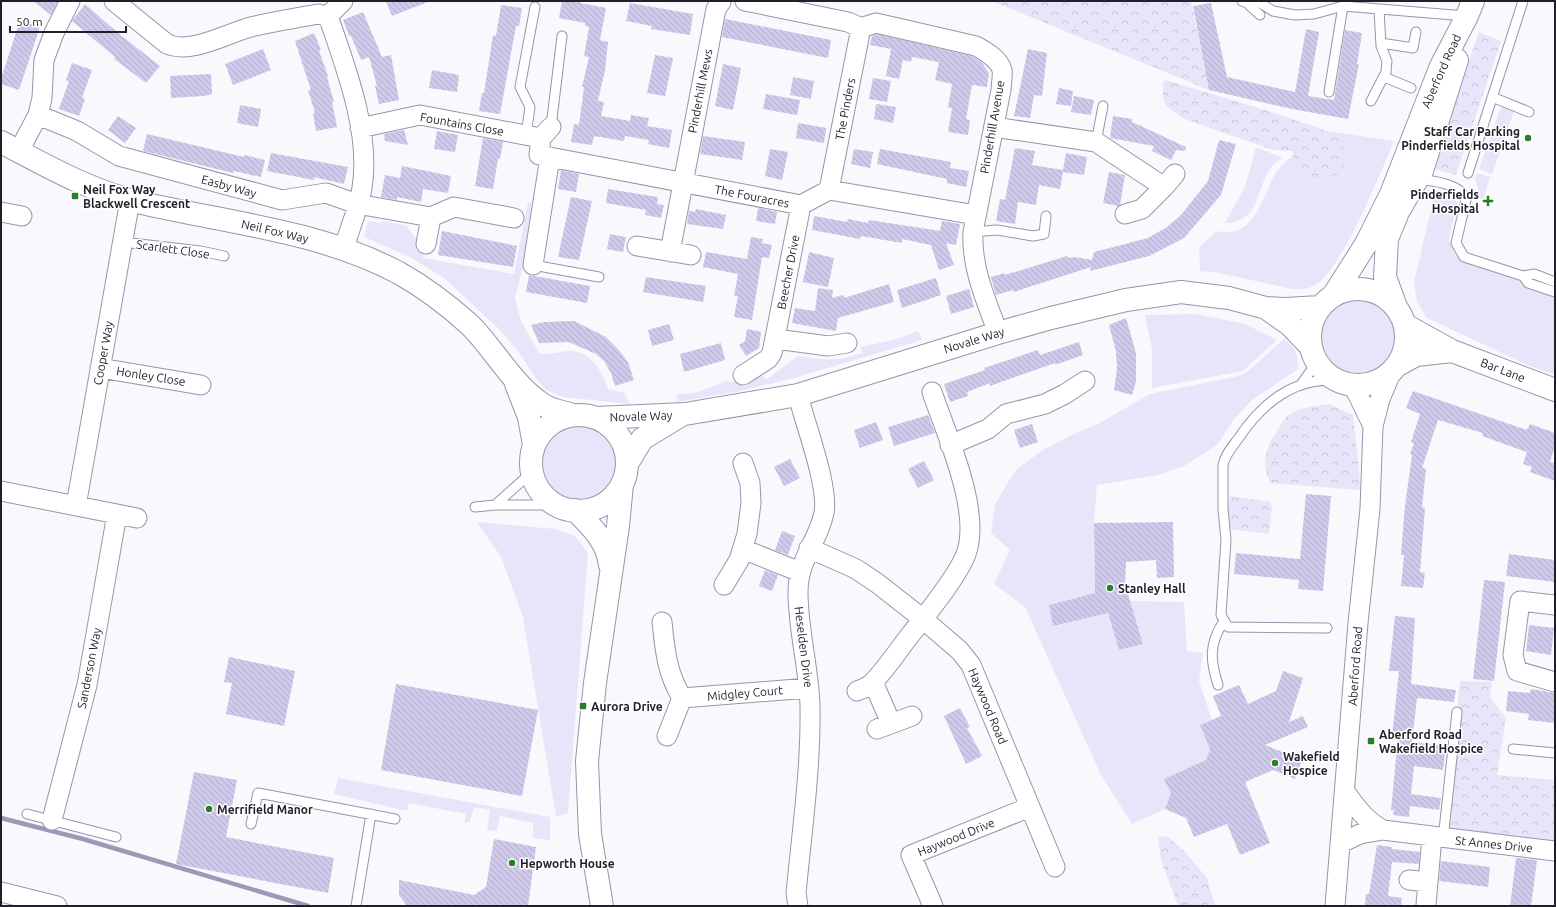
<svg xmlns="http://www.w3.org/2000/svg" width="1556" height="907" font-family="Ubuntu,sans-serif">
  <style>
    .grass { fill: #e8e5fa }
    .forest { fill: url(#forest-crowns) }
    .lines { fill: none; stroke-linecap: round; stroke-linejoin: round }
    .stream { stroke: #9d97b8; stroke-width: 4.5 }
    .building { fill: url(#building-back-hatch) }
    .service-casing { stroke: #9895ab; stroke-width: 11 }
    .minor-casing { stroke: #9895ab; stroke-width: 21 }
    .primary-casing { stroke: #9895ab; stroke-width: 24 }
    .service { stroke: #fff; stroke-width: 9 }
    .minor { stroke: #fff; stroke-width: 19 }
    .primary { stroke: #fff; stroke-width: 22 }
    .poi-dot { fill: #2a7e2a; stroke: #fff; stroke-width: 1.5 }
    .labels { text-anchor: middle; dominant-baseline: central; stroke-width: 3; stroke-linejoin: round; paint-order: stroke }
    .street-label { font-size: 12px; fill: #211f28; stroke: #fff }
    .poi-label { font-size: 12px; font-weight: bold; fill: #211f28; stroke: #fff; text-anchor: start }
  </style>
  <defs>
    <pattern id="forest-crowns" width="20" height="18" patternUnits="userSpaceOnUse"><rect width="20" height="18" fill="#e8e5fa"/><path d="M2 6a3 3 0 1 1 6 0M12 15a3 3 0 1 1 6 0" fill="none" stroke="#c7c4d6"/></pattern>
    <pattern id="building-back-hatch" width="6" height="6" patternUnits="userSpaceOnUse"><rect width="6" height="6" fill="#cfc9ec"/><path d="M-1 5l2 2M0 0l6 6M5-1l2 2" fill="none" stroke="#b1acca"/></pattern>
  </defs>
  <rect width="100%" height="100%" fill="#f9f8fd"/>
  <!-- grass -->
  <path class="grass" d="M 1502,104 L 1515,109 L 1492,174 L 1479,169 Z
    M 1327,131 L 1394,141 C 1381,172 1343,266 1318,283 C 1310,289 1302,290 1292,289 L 1219,273 L 1200,271 L 1199,247 L 1217,231 C 1253,241 1263,196 1275,174 C 1279,167 1287,161 1292,156 L 1294,164 L 1345,162 C 1345,148 1339,137 1327,131 Z
    M 1256,147 L 1283,158 C 1253,170 1268,223 1225,223 L 1245,187 Z
    M 1477,173 L 1490,177 L 1482,203 L 1475,179 Z
    M 1444,195 L 1451,195 L 1457,203 L 1449,240 L 1457,257 L 1550,292 L 1552,297 L 1555,298 L 1555,375 L 1530,366 L 1427,318 L 1417,302 L 1414,282 L 1433,201 Z
    M 528,202 L 532,203 L 528,231 L 531,235 L 515,298 L 521,321 L 540,354 C 549,354 559,352 568,351 C 591,350 602,371 608,389 L 624,393 L 630,404 L 563,397 L 546,390 L 534,376 L 519,352 L 498,328 L 444,278 L 410,257 L 364,237 L 367,224 L 370,221 L 380,223 L 383,221 L 407,226 L 417,240 L 415,250 L 425,252 L 423,258 L 514,274 Z
    M1320 337a38 38 0 1 1 76 0a38 38 0 1 1-76 0Z
    M 1195,314 L 1245,324 L 1277,340 L 1243,371 L 1152,388 L 1152,349 L 1145,315 Z
    M 918,331 L 922,340 L 794,378 L 740,391 L 677,402 L 677,394 L 695,393 L 722,383 L 725,381 L 740,383 L 744,387 L 760,375 L 767,379 L 798,356 C 825,360 835,362 862,353 L 861,347 L 897,339 Z
    M 1284,339 C 1296,347 1298,355 1298,369 L 1252,400 L 1234,419 L 1217,445 L 1184,466 L 1158,475 L 1097,485 L 1094,523 L 1095,593 L 1049,605 L 1108,613 L 1119,650 L 1143,644 L 1130,601 L 1184,602 L 1187,651 L 1203,653 L 1199,681 L 1212,720 L 1200,725 L 1210,749 L 1206,760 L 1164,779 L 1171,793 L 1165,809 L 1132,824 L 1101,775 L 1025,607 L 994,584 L 1010,550 L 991,533 L 995,505 L 1008,482 L 1017,469 L 1043,450 L 1080,431 L 1096,425 L 1150,394 L 1239,376 L 1247,372 Z
    M543 463a38 38 0 1 1 76 0a38 38 0 1 1-76 0Z
    M 477,522 L 555,529 L 575,536 L 588,553 L 568,813 L 556,817 L 523,617 L 501,557 Z
    M 338,778 L 550,817 L 550,840 L 533,838 L 533,823 L 500,816 L 497,831 L 487,830 L 490,810 L 474,807 L 470,822 L 464,823 L 466,814 L 409,803 L 407,811 L 334,794 Z"/>
  <!-- forest -->
  <path class="forest" d="M 997,1 L 1191,1 L 1209,90 L 994,2 Z
    M 1479,32 L 1501,41 L 1456,175 L 1431,168 Z
    M 1166,80 C 1207,93 1248,104 1289,118 C 1302,123 1316,126 1329,132 C 1337,136 1342,142 1344,150 C 1353,190 1288,195 1293,151 L 1273,150 L 1182,118 L 1166,106 L 1163,98 L 1163,82 Z
    M 1329,404 L 1353,415 L 1359,469 L 1360,490 L 1270,483 C 1261,462 1265,449 1277,431 C 1280,425 1284,418 1290,414 C 1302,407 1316,406 1329,404 Z
    M 1230,496 L 1270,502 L 1272,508 L 1269,534 L 1230,529 L 1227,512 Z
    M 1460,681 L 1492,682 L 1490,697 L 1506,718 L 1497,775 L 1555,780 L 1555,851 L 1443,839 Z
    M 1167,836 L 1184,851 L 1207,878 L 1215,906 L 1178,906 L 1161,861 L 1158,837 Z"/>
  <g class="lines">
    <!-- stream -->
    <path class="stream" d="M 1,818 L 83,839 L 308,906"/>
  </g>
  <!-- building -->
  <path class="building" d="M 33,1 L 58,1 L 51,15 Z
    M 386,1 L 428,1 L 428,2 L 392,16 Z
    M 562,1 L 581,1 L 580,3 L 606,8 L 600,40 L 608,42 L 605,70 L 598,101 L 604,102 L 601,116 L 630,121 L 631,115 L 649,118 L 647,126 L 672,130 L 669,148 L 648,144 L 649,140 L 625,136 L 624,141 L 594,136 L 592,145 L 571,142 L 574,124 L 579,125 L 584,87 L 582,87 L 589,57 L 584,56 L 589,27 L 585,26 L 585,23 L 559,18 Z
    M 630,3 L 693,14 L 690,35 L 651,29 L 652,26 L 626,21 Z
    M 1211,3 L 1227,77 L 1295,92 L 1306,29 L 1319,32 L 1308,96 L 1334,100 L 1345,30 L 1362,33 L 1357,64 L 1359,64 L 1348,119 L 1292,109 L 1209,90 L 1193,6 Z
    M 85,4 L 118,33 L 160,66 L 146,83 L 114,59 L 115,57 L 72,21 Z
    M 501,5 L 522,8 L 519,26 L 516,26 L 500,114 L 479,111 L 482,93 L 484,93 L 493,35 L 496,36 Z
    M 363,12 L 382,57 L 391,55 L 399,100 L 379,104 L 375,86 L 377,86 L 369,57 L 361,60 L 351,36 L 349,36 L 343,20 Z
    M 725,19 L 831,40 L 828,58 L 722,37 Z
    M 20,20 L 40,27 L 19,90 L 1,84 L 1,79 Z
    M 314,33 L 321,50 L 319,51 L 328,76 L 327,77 L 334,102 L 332,102 L 337,127 L 316,131 L 313,113 L 315,113 L 308,90 L 311,90 L 295,41 Z
    M 877,34 L 972,56 L 982,63 L 989,73 L 987,87 L 972,85 L 966,119 L 970,120 L 968,135 L 948,132 L 952,108 L 948,108 L 952,84 L 935,80 L 939,62 L 912,57 L 911,62 L 903,60 L 899,79 L 886,76 L 891,49 L 870,45 L 872,36 Z
    M 263,49 L 271,70 L 233,85 L 225,64 Z
    M 1028,49 L 1047,53 L 1042,96 L 1034,95 L 1030,118 L 1014,116 Z
    M 655,55 L 673,58 L 665,96 L 647,93 Z
    M 72,63 L 92,70 L 82,98 L 85,99 L 79,116 L 59,109 L 69,81 L 66,80 Z
    M 723,64 L 741,68 L 733,110 L 715,106 Z
    M 432,70 L 459,75 L 457,92 L 429,88 Z
    M 211,74 L 212,94 L 204,96 L 171,98 L 170,76 Z
    M 793,77 L 814,81 L 811,99 L 790,95 Z
    M 873,78 L 891,81 L 887,102 L 869,99 Z
    M 1059,88 L 1073,91 L 1071,106 L 1056,104 Z
    M 766,94 L 800,100 L 797,115 L 763,109 Z
    M 1074,96 L 1094,100 L 1091,115 L 1071,112 Z
    M 876,104 L 896,107 L 893,123 L 874,119 Z
    M 240,105 L 261,109 L 258,127 L 237,123 Z
    M 118,116 L 136,128 L 125,143 L 108,130 Z
    M 1113,116 L 1132,119 L 1132,122 L 1186,147 L 1185,151 L 1176,150 L 1171,160 L 1152,151 L 1154,146 L 1110,138 Z
    M 798,123 L 826,128 L 824,143 L 796,138 Z
    M 404,130 L 408,145 L 385,141 L 384,134 Z
    M 437,131 L 458,135 L 455,152 L 434,149 Z
    M 147,134 L 244,157 L 244,155 L 265,160 L 261,177 L 234,171 L 233,173 L 143,151 Z
    M 703,136 L 745,142 L 742,160 L 700,154 Z
    M 483,138 L 503,142 L 500,159 L 498,159 L 493,189 L 475,186 Z
    M 1219,140 L 1236,144 L 1221,195 L 1184,238 L 1149,256 L 1090,271 L 1091,267 L 1014,292 L 1013,290 L 996,295 L 991,277 L 1005,273 L 1005,275 L 1067,256 L 1068,258 L 1075,257 L 1092,260 L 1094,252 L 1148,238 L 1167,227 L 1181,215 L 1208,181 Z
    M 1015,148 L 1035,151 L 1032,165 L 1063,170 L 1066,153 L 1087,157 L 1084,175 L 1063,172 L 1060,189 L 1039,185 L 1036,205 L 1018,202 L 1015,224 L 996,221 L 1000,199 L 1005,200 Z
    M 770,149 L 788,152 L 782,180 L 765,176 Z
    M 854,149 L 873,152 L 870,168 L 851,164 Z
    M 880,149 L 951,162 L 950,168 L 969,171 L 966,187 L 947,183 L 947,179 L 877,164 Z
    M 271,153 L 348,167 L 344,184 L 314,177 L 314,180 L 267,171 Z
    M 402,166 L 451,176 L 448,193 L 423,189 L 421,202 L 397,197 L 397,200 L 381,197 L 385,175 L 400,178 Z
    M 561,170 L 579,174 L 576,192 L 558,189 Z
    M 1109,172 L 1125,175 L 1120,205 L 1118,206 L 1103,203 Z
    M 608,189 L 658,197 L 657,204 L 664,205 L 661,218 L 645,215 L 646,210 L 606,203 Z
    M 571,197 L 592,201 L 579,260 L 558,257 Z
    M 758,208 L 777,212 L 775,224 L 756,221 Z
    M 696,209 L 726,215 L 723,229 L 687,224 L 689,211 L 695,212 Z
    M 814,216 L 847,222 L 848,219 L 868,223 L 869,220 L 940,231 L 942,221 L 960,224 L 956,245 L 946,243 L 954,265 L 939,270 L 931,245 L 902,239 L 902,243 L 861,236 L 860,239 L 812,230 Z
    M 442,231 L 517,246 L 513,267 L 438,255 Z
    M 610,234 L 626,237 L 623,252 L 607,249 Z
    M 751,237 L 763,239 L 762,243 L 772,245 L 769,258 L 762,257 L 752,320 L 734,317 L 738,296 L 734,296 L 738,274 L 703,267 L 706,252 L 747,259 Z
    M 809,252 L 834,258 L 828,287 L 803,282 Z
    M 529,275 L 590,286 L 587,303 L 526,292 Z
    M 646,277 L 706,286 L 703,302 L 643,292 Z
    M 936,278 L 941,295 L 902,308 L 897,290 Z
    M 889,284 L 894,302 L 838,318 L 836,331 L 792,323 L 795,308 L 815,311 L 818,288 L 833,290 L 832,298 L 843,295 L 844,298 Z
    M 969,289 L 974,307 L 951,314 L 946,296 Z
    M 1126,318 L 1136,353 L 1136,382 L 1132,395 L 1114,390 L 1117,368 L 1116,351 L 1109,325 Z
    M 574,321 L 606,337 L 618,349 L 628,362 L 634,380 L 615,386 L 611,373 L 604,361 L 596,354 L 569,342 L 539,343 L 531,325 L 545,322 Z
    M 669,324 L 674,340 L 652,346 L 648,330 Z
    M 747,329 L 761,332 L 759,348 L 746,356 L 739,345 L 745,341 Z
    M 1079,342 L 1083,355 L 1055,365 L 1055,363 L 990,386 L 990,383 L 967,392 L 968,396 L 950,402 L 944,384 L 985,370 L 984,368 L 1038,350 L 1040,355 Z
    M 721,343 L 725,360 L 684,372 L 680,354 Z
    M 1413,391 L 1527,430 L 1530,424 L 1555,433 L 1555,446 L 1550,462 L 1555,463 L 1555,481 L 1530,472 L 1532,467 L 1523,464 L 1527,452 L 1482,436 L 1483,433 L 1438,420 L 1422,468 L 1426,469 L 1422,507 L 1425,508 L 1420,572 L 1425,573 L 1423,588 L 1401,586 L 1404,555 L 1401,555 L 1405,506 L 1412,455 L 1410,454 L 1414,443 L 1411,442 L 1420,414 L 1406,408 Z
    M 928,415 L 935,433 L 894,446 L 888,427 Z
    M 876,422 L 883,440 L 860,448 L 854,430 Z
    M 1032,424 L 1038,442 L 1020,448 L 1014,430 Z
    M 790,459 L 800,478 L 784,486 L 774,467 Z
    M 924,461 L 934,480 L 918,488 L 908,469 Z
    M 1306,494 L 1331,496 L 1323,591 L 1298,589 L 1299,580 L 1234,574 L 1236,553 L 1300,559 Z
    M 1173,522 L 1174,577 L 1157,578 L 1156,560 L 1126,562 L 1125,584 L 1143,644 L 1119,650 L 1108,613 L 1053,626 L 1049,605 L 1095,593 L 1094,523 Z
    M 782,531 L 795,536 L 788,555 L 775,550 Z
    M 1509,554 L 1555,560 L 1555,582 L 1506,576 Z
    M 765,570 L 778,575 L 772,591 L 759,586 Z
    M 1484,580 L 1505,582 L 1494,681 L 1473,679 Z
    M 1395,616 L 1415,618 L 1411,684 L 1456,690 L 1454,702 L 1417,698 L 1412,742 L 1446,746 L 1443,770 L 1414,766 L 1411,794 L 1441,798 L 1439,810 L 1410,806 L 1409,817 L 1393,815 L 1394,810 L 1391,810 L 1398,737 L 1392,736 L 1399,671 L 1389,671 Z
    M 1529,625 L 1554,628 L 1551,655 L 1526,651 Z
    M 229,657 L 295,671 L 284,726 L 226,714 L 232,683 L 224,682 Z
    M 1283,671 L 1303,678 L 1289,722 L 1303,716 L 1308,727 L 1265,745 L 1302,760 L 1295,779 L 1273,770 L 1245,782 L 1270,843 L 1240,855 L 1227,824 L 1194,837 L 1186,818 L 1165,809 L 1171,793 L 1164,779 L 1206,760 L 1210,749 L 1200,725 L 1221,716 L 1213,696 L 1239,685 L 1248,704 L 1276,691 Z
    M 396,684 L 538,710 L 522,796 L 381,770 Z
    M 1531,689 L 1555,693 L 1555,723 L 1528,720 L 1529,714 L 1506,711 L 1508,691 L 1530,693 Z
    M 960,708 L 970,727 L 967,728 L 982,756 L 966,764 L 944,716 Z
    M 194,772 L 237,780 L 226,837 L 334,858 L 328,893 L 176,864 Z
    M 494,839 L 536,847 L 528,906 L 407,906 L 399,895 L 399,880 L 474,895 L 486,887 Z
    M 1377,845 L 1392,847 L 1392,849 L 1420,852 L 1419,864 L 1392,862 L 1388,896 L 1402,898 L 1401,906 L 1365,906 L 1366,894 L 1369,894 Z
    M 1516,858 L 1537,860 L 1531,906 L 1510,906 Z
    M 1441,861 L 1490,867 L 1488,887 L 1439,881 Z"/>
  <g class="lines">
    <defs>
      <path id="service" d="M 1242,1 L 1247,3 L 1260,15
        M 1257,1 L 1273,11 L 1295,15 L 1314,14 L 1343,6 L 1466,16
        M 1381,43 L 1413,48 L 1416,32
        M 1384,77 L 1411,88
        M 1329,92 L 1343,6
        M 1492,97 L 1529,112
        M 1371,101 L 1386,72 L 1387,61 L 1381,46 L 1379,9
        M 551,127 L 562,36
        M 526,135 L 530,107 L 520,87 L 535,7
        M 1096,142 L 1103,106
        M 1468,173 L 1523,1
        M 1418,180 C 1432,180 1462,184 1466,200 L 1456,243 L 1464,257 L 1523,276
        M 973,232 L 997,230 L 1033,236 L 1044,234 L 1046,216
        M 122,242 L 201,251 L 224,256
        M 533,265 L 599,277
        M 1555,282 L 1534,274 L 1523,276 L 1528,283 L 1555,292
        M 1302,383 L 1317,362
        M 495,505 L 532,472
        M 475,507 L 495,505 L 558,505
        M 1327,628 L 1228,627 L 1221,615 L 1226,540 L 1223,509 L 1223,465 C 1225,455 1232,447 1238,439 C 1261,404 1293,378 1336,380
        M 1218,685 C 1210,660 1209,643 1224,621
        M 1513,749 L 1555,753
        M 27,814 L 116,837
        M 251,824 L 258,793 L 395,819
        M 1443,839 L 1457,712
        M 356,906 L 371,814"/>
      <path id="minor" d="M 114,1 L 167,44 C 192,55 228,32 255,26 C 275,21 297,18 318,14 L 328,16 C 346,68 371,133 362,188 C 359,208 349,229 344,249
        M 745,1 L 848,22 L 861,28 L 876,23 L 976,46 C 985,51 999,59 1002,70 C 1003,76 1001,84 1001,90 L 973,232 C 971,267 986,300 998,333
        M 328,16 L 343,1
        M 38,115 L 77,131 L 119,156 L 282,200 L 326,193 L 357,204 L 431,217 L 454,207 L 514,218
        M 551,127 L 541,138 L 539,155 L 801,205 L 829,190 L 976,215
        M 994,127 L 1096,142 L 1164,187
        M 360,128 L 420,115 L 541,138
        M 19,151 L 38,115 L 42,98 L 44,60 L 54,33 L 70,1
        M 829,190 L 861,28
        M 1,212 L 22,216
        M 1125,214 L 1142,209 L 1164,187 L 1175,174
        M 426,244 L 431,217
        M 637,246 L 691,255
        M 670,252 L 716,9 L 721,2
        M 533,265 L 550,157
        M 776,339 L 828,346 L 847,343
        M 100,368 L 201,385
        M 743,375 L 768,359 L 772,353 L 801,205
        M 1353,385 L 1373,426
        M 798,395 C 805,424 829,486 824,513 C 818,542 798,559 798,592 C 798,631 809,668 810,706 C 811,768 802,831 796,893 L 798,906
        M 950,445 L 988,429 L 1006,414 L 1045,404 L 1065,394 L 1085,381
        M 1,491 L 137,518
        M 76,506 L 130,200
        M 809,548 L 856,569 L 877,583 L 923,619 L 960,651 L 971,665 L 1055,867
        M 743,549 L 800,572
        M 724,585 L 739,560 L 747,534 L 751,503 L 750,483 L 743,463
        M 1555,605 L 1520,601 L 1513,655 L 1517,671 L 1555,682
        M 662,622 C 665,651 667,673 682,698
        M 873,682 L 891,723
        M 857,691 C 862,689 868,687 871,684 C 886,670 898,650 911,634 C 926,615 958,576 966,554 C 982,511 946,434 932,392
        M 877,729 L 912,716
        M 667,736 L 682,698 L 809,688
        M 1346,793 C 1357,808 1366,821 1383,830
        M 52,820 L 87,685 L 117,514
        M 1341,843 L 1360,834 L 1383,830 L 1555,851
        M 1409,880 L 1428,882
        M 1,892 L 57,906
        M 1426,905 L 1432,837
        M 933,906 L 911,855 L 1030,807
        M 1335,906 L 1358,623 L 1370,509 L 1373,426 L 1380,399 L 1391,373"/>
      <path id="primary" d="M 1,142 C 45,165 90,191 138,202 C 226,223 318,230 399,273 C 424,287 449,306 470,325 C 495,350 512,384 542,404 C 550,410 564,412 573,415
        M1310 337a48 48 0 1 1 96 0a48 48 0 1 1-96 0Z
        M 1333,296 L 1366,244 L 1391,194 L 1441,66 L 1467,16 L 1473,1
        M 1396,307 L 1385,277 L 1387,239 L 1398,212 L 1422,171 L 1457,60
        M 1266,308 L 1285,309 L 1321,307
        M 1405,325 L 1452,351 L 1555,390
        M 1398,365 L 1416,355 L 1452,351
        M 516,384 L 529,417 L 534,445
        M531 463a48 48 0 1 1 96 0a48 48 0 1 1-96 0Z
        M 596,418 L 685,414 L 798,395 L 998,333 L 1051,318 L 1126,300 L 1181,292 L 1229,298 L 1266,308 L 1290,325 L 1311,347
        M 627,464 L 642,439 L 680,416
        M 575,510 C 592,527 607,541 610,565
        M 602,906 L 590,834 L 587,761 L 595,683 L 618,526 L 622,484"/>
    </defs>
    <!-- service casing -->
    <use href="#service" class="service-casing"/>
    <!-- minor casing -->
    <use href="#minor" class="minor-casing"/>
    <!-- primary casing -->
    <use href="#primary" class="primary-casing"/>
    <!-- service -->
    <use href="#service" class="service"/>
    <!-- minor -->
    <use href="#minor" class="minor"/>
    <!-- primary -->
    <use href="#primary" class="primary"/>
  </g>
  <!-- markers -->
  <g class="poi-dot">
    <circle cx="1528" cy="138" r="4"/>
    <rect x="71" y="192" width="8" height="8" rx="2"/>
    <path d="M1486 195h4v4h4v4h-4v4h-4v-4h-4v-4h4z"/>
    <circle cx="1110" cy="588" r="4"/>
    <rect x="579" y="702" width="8" height="8" rx="2"/>
    <rect x="1367" y="737" width="8" height="8" rx="2"/>
    <circle cx="1275" cy="763" r="4"/>
    <circle cx="209" cy="809" r="4"/>
    <circle cx="512" cy="863" r="4"/>
  </g>
  <g class="labels">
    <!-- street labels -->
    <g class="street-label">
      <text transform="translate(1441 71) rotate(-66)">Aberford Road</text>
      <text transform="translate(700 91) rotate(-79)">Pinderhill Mews</text>
      <text transform="translate(845 109) rotate(-79)">The Pinders</text>
      <text transform="translate(462 124) rotate(10)">Fountains Close</text>
      <text transform="translate(992 127) rotate(-80)">Pinderhill Avenue</text>
      <text transform="translate(229 186) rotate(15)">Easby Way</text>
      <text transform="translate(752 196) rotate(11)">The Fouracres</text>
      <text transform="translate(275 231) rotate(13)">Neil Fox Way</text>
      <text transform="translate(173 249) rotate(8)">Scarlett Close</text>
      <text transform="translate(788 272) rotate(-79)">Beecher Drive</text>
      <text transform="translate(974 340) rotate(-17)">Novale Way</text>
      <text transform="translate(103 353) rotate(-80)">Cooper Way</text>
      <text transform="translate(1503 370) rotate(21)">Bar Lane</text>
      <text transform="translate(151 376) rotate(9)">Honley Close</text>
      <text transform="translate(641 416) rotate(-2)">Novale Way</text>
      <text transform="translate(804 647) rotate(83)">Heselden Drive</text>
      <text transform="translate(1355 666) rotate(-86)">Aberford Road</text>
      <text transform="translate(89 668) rotate(-79)">Sanderson Way</text>
      <text transform="translate(745 693) rotate(-5)">Midgley Court</text>
      <text transform="translate(988 706) rotate(67)">Haywood Road</text>
      <text transform="translate(956 837) rotate(-22)">Haywood Drive</text>
      <text transform="translate(1494 844) rotate(6)">St Annes Drive</text>
    </g>
    <!-- poi labels -->
    <g class="poi-label">
      <text x="1520" y="131" text-anchor="end">Staff Car Parking<tspan x="1520" dy="14">Pinderfields Hospital</tspan></text>
      <text x="83" y="189">Neil Fox Way<tspan x="83" dy="14">Blackwell Crescent</tspan></text>
      <text x="1479" y="194" text-anchor="end">Pinderfields<tspan x="1479" dy="14">Hospital</tspan></text>
      <text x="1118" y="588">Stanley Hall</text>
      <text x="591" y="706">Aurora Drive</text>
      <text x="1379" y="734">Aberford Road<tspan x="1379" dy="14">Wakefield Hospice</tspan></text>
      <text x="1283" y="756">Wakefield<tspan x="1283" dy="14">Hospice</tspan></text>
      <text x="217" y="809">Merrifield Manor</text>
      <text x="520" y="863">Hepworth House</text>
    </g>
  </g>
  <!-- border -->
  <rect width="1556" height="907" fill="none" stroke="#211f28" stroke-width="4"/>
  <!-- scale -->
  <path d="M10 26v6h116v-6" fill="none" stroke="#211f28" stroke-width="2"/>
  <text x="16" y="26" font-size="12" fill="#211f28" stroke="#ffffff" stroke-width="3" paint-order="stroke">50 m</text>
</svg>
